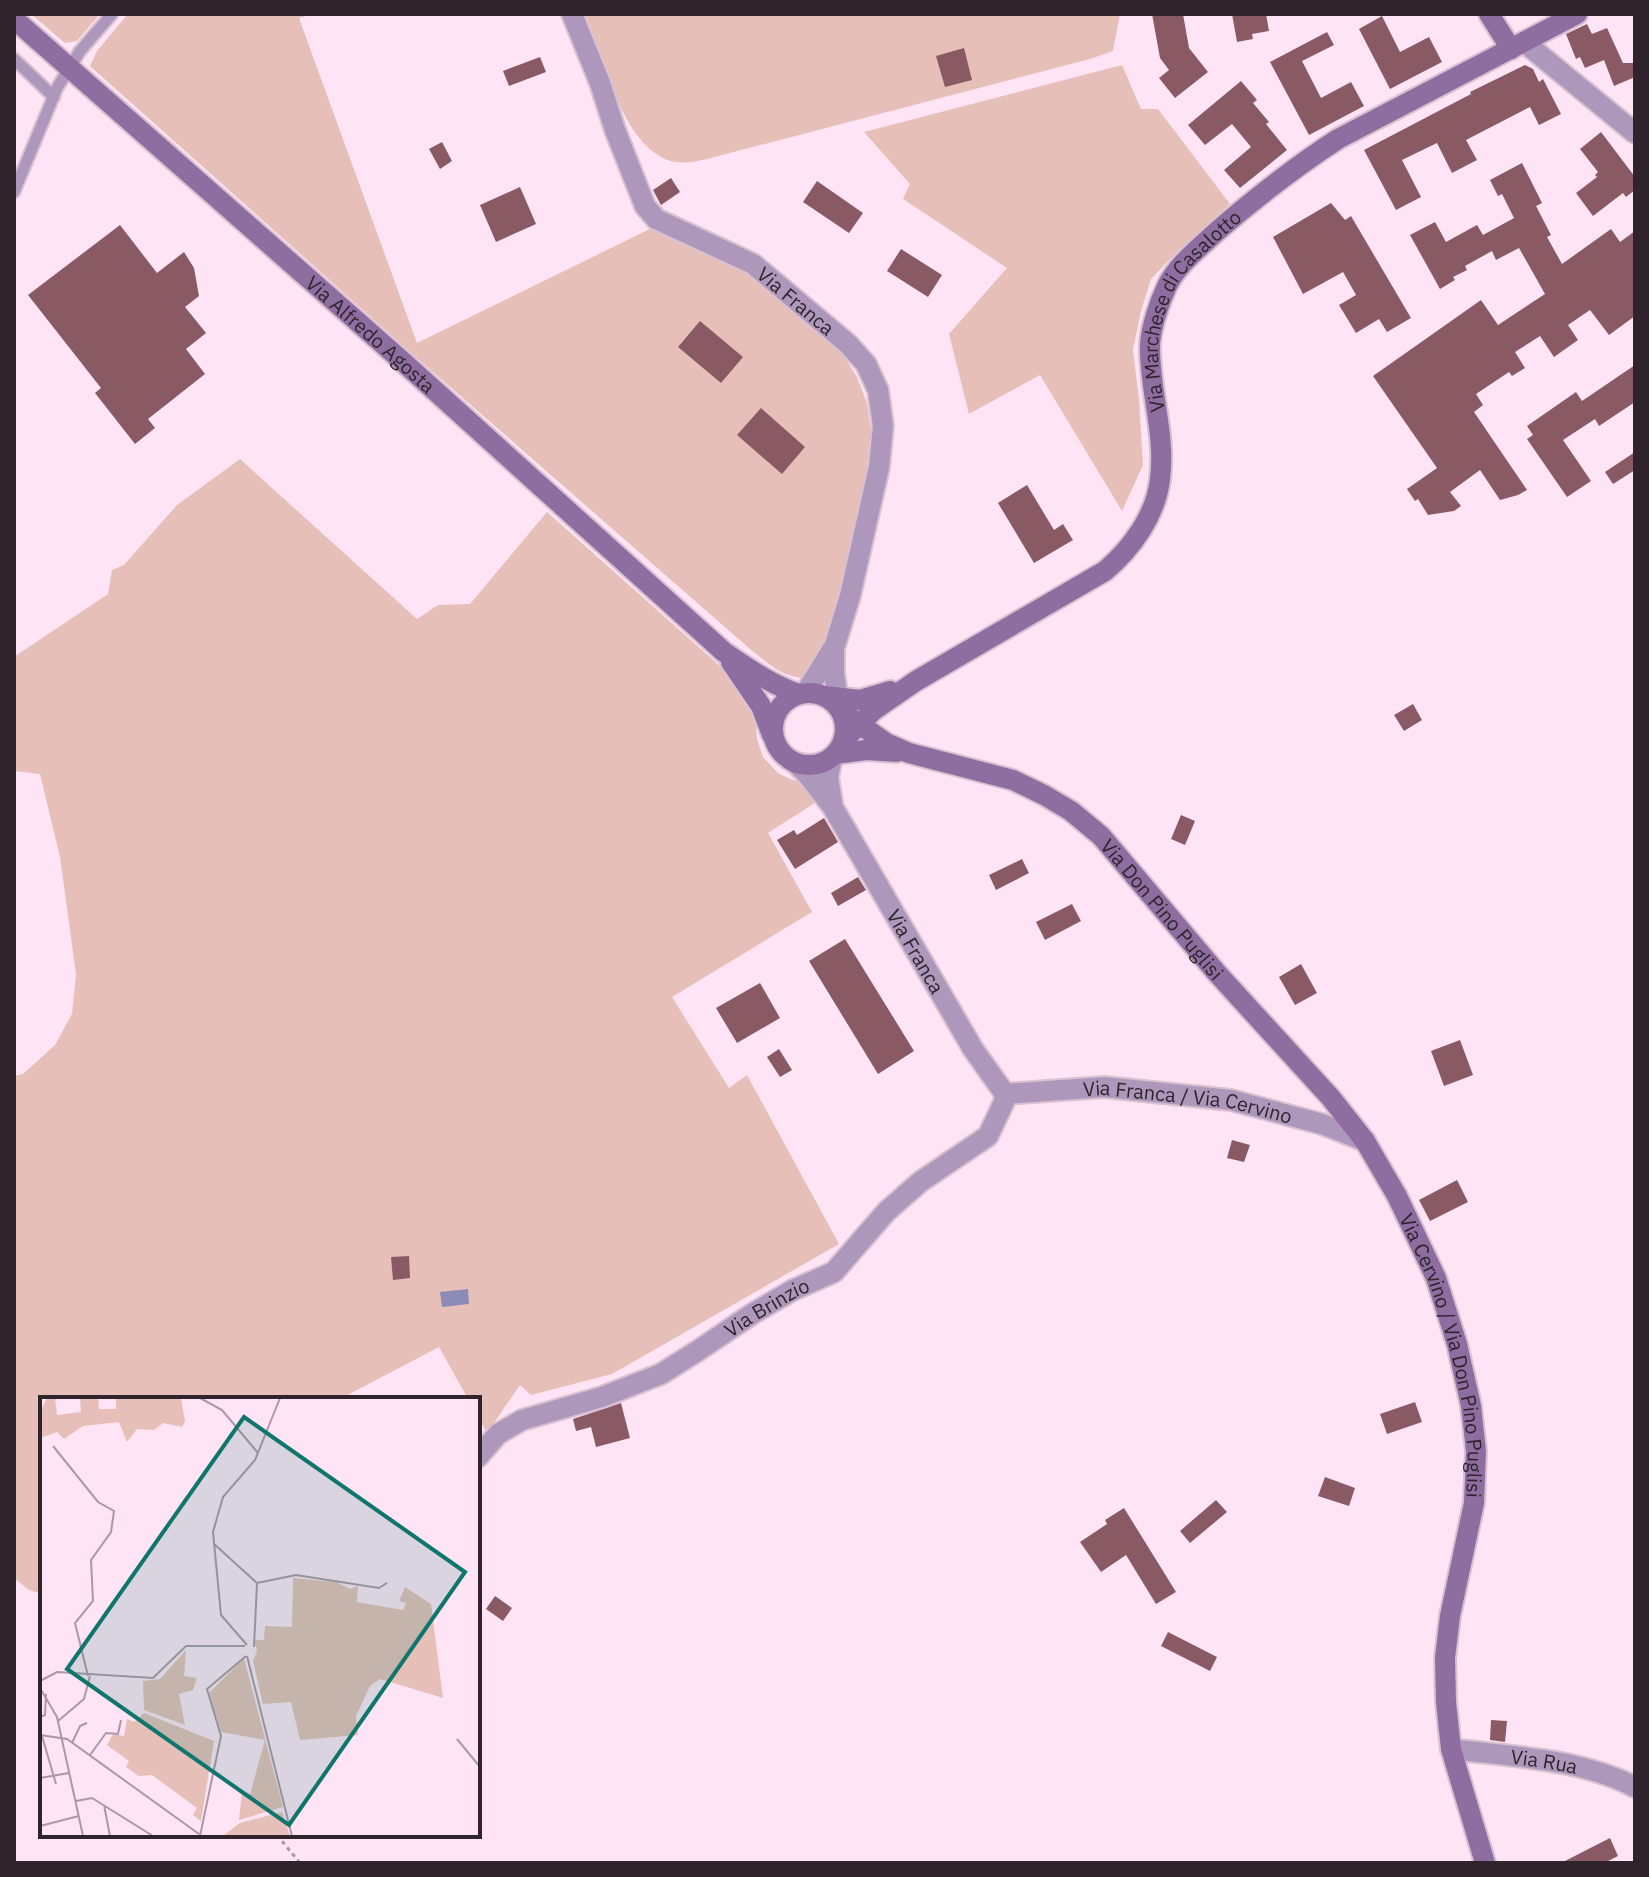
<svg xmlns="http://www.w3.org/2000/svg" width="1649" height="1877" font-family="'IBM Plex Sans',sans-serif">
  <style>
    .green { fill: #e6bfb8 }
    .water { fill: #8c8bb7 }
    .building { fill: #8a5a64 }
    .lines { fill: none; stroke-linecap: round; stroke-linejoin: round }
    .lane-casing { stroke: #d9c1d1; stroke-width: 15 }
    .street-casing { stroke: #d9c1d1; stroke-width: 24 }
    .secondary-casing { stroke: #d9c1d1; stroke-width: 24 }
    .path { stroke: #ab97a4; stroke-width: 3; stroke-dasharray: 4 4; stroke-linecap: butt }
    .lane { stroke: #ad97bb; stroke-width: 11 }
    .street { stroke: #ad97bb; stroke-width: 20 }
    .secondary { stroke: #8e6ea1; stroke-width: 20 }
    .labels { text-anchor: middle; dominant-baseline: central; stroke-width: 8; stroke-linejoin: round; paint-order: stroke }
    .street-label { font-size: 20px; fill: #30242c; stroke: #fee4f5 }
    .inset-road { fill: none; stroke: #ac97a5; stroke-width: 2 }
    .view { fill: #0f766e; fill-opacity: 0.15; stroke: #0f766e; stroke-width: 4 }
    .inset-edge { fill: none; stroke: #30242c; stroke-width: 4 }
  </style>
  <rect width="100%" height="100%" fill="#fee4f5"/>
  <!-- green -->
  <path class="green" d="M 31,14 L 100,14 L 77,41 L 65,43 Z
    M 128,14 L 312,14 L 299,18 L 417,343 L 658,225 L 742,268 L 797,311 L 839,348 L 857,377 L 867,403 L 871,431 L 866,473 L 832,642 L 804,678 C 780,676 769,664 750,649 L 409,351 L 90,66 L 97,51 Z
    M 585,14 L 1120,14 L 1113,51 L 1090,59 L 707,159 C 694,162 678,165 665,159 C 620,138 603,56 585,14 Z
    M 1122,65 L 1141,109 L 1158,109 L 1230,204 L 1178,251 L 1151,279 L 1141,311 L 1133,350 L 1139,400 L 1143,465 L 1122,511 L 1040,375 L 969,414 L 949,334 L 1007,268 L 903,199 L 910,184 L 864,132 Z
    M 240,459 L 417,619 L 438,605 L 470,604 L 547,512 L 748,691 L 755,707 L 757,739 L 763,757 L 778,773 L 790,779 L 809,784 L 821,799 L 768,833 L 812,912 L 672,997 L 729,1088 L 747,1075 L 839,1244 L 612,1374 L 531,1395 L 520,1385 L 487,1433 L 478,1417 L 478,1399 L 468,1399 L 439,1347 L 340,1399 L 42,1399 L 42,1594 L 29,1590 L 14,1578 L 14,1076 L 23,1074 L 55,1045 L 72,1014 L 76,974 L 60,857 L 40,774 L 14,771 L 14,657 L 108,594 L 112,570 L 124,565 L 177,505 Z"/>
  <!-- water -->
  <path class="water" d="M 468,1289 L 469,1304 L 442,1307 L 440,1292 Z"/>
  <!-- building -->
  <path class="building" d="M 1152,14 L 1183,14 L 1189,48 L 1208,72 L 1175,98 L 1159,78 L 1169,70 L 1160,58 Z
    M 1232,14 L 1266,14 L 1269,31 L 1252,34 L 1253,39 L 1237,42 Z
    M 1382,16 L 1400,52 L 1429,37 L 1442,62 L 1390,89 L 1359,29 Z
    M 1587,24 L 1592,34 L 1607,28 L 1623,63 L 1635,63 L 1635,77 L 1614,86 L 1604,60 L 1585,68 L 1580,57 L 1576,59 L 1566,34 Z
    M 1327,32 L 1334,45 L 1302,61 L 1321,98 L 1351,82 L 1364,106 L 1309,135 L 1270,62 Z
    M 964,48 L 972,80 L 945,87 L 936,56 Z
    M 540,57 L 546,72 L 509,86 L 503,71 Z
    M 1525,65 L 1533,69 L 1539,82 L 1543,79 L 1561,114 L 1539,125 L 1530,107 L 1466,140 L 1477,160 L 1452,173 L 1437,143 L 1402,160 L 1421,197 L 1396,210 L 1364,150 L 1471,94 L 1470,92 Z
    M 1241,81 L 1257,100 L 1253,103 L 1269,122 L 1266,124 L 1287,150 L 1240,188 L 1224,170 L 1251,147 L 1232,124 L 1205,145 L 1188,125 Z
    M 1601,132 L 1635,177 L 1635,190 L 1626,197 L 1623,193 L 1593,216 L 1576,193 L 1597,177 L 1595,175 L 1598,172 L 1580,149 Z
    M 442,142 L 452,161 L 440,169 L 429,149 Z
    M 1522,163 L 1542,203 L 1536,206 L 1551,235 L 1547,237 L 1562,264 L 1611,229 L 1620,242 L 1635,231 L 1635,316 L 1609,335 L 1590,310 L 1568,325 L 1578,340 L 1554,357 L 1540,336 L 1515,352 L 1525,368 L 1512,376 L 1509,372 L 1476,394 L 1483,405 L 1474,412 L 1527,490 L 1518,495 L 1500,500 L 1480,470 L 1450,492 L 1461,506 L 1454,511 L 1428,515 L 1418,499 L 1415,501 L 1407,489 L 1437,468 L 1373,376 L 1481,300 L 1498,325 L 1545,294 L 1519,248 L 1496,260 L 1492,251 L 1465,266 L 1467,270 L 1453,277 L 1455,280 L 1440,289 L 1410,235 L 1435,222 L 1446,242 L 1477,225 L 1483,235 L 1514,218 L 1502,194 L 1498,196 L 1490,180 Z
    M 671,178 L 680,192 L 661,205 L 653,190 Z
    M 817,181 L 863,213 L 849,233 L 803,202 Z
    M 520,187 L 536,224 L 496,242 L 480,205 Z
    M 1331,203 L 1345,220 L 1351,216 L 1411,318 L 1387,332 L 1379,319 L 1356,333 L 1339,305 L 1356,295 L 1343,272 L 1303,294 L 1273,237 Z
    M 120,225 L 157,273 L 184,252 L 194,268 L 199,296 L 185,307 L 206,333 L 186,349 L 205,374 L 148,419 L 155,428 L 135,444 L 95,393 L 101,388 L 28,295 Z
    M 901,249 L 942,275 L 928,297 L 887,271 Z
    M 700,321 L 743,357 L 721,383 L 678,347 Z
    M 1635,365 L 1635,402 L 1599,426 L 1595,419 L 1563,440 L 1591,481 L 1567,497 L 1527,439 L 1533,435 L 1527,426 L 1576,392 L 1582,401 Z
    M 761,408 L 805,447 L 782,474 L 737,435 Z
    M 1635,452 L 1635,470 L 1613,484 L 1605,472 Z
    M 1027,485 L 1054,530 L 1063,524 L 1073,540 L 1034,563 L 998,503 Z
    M 1413,704 L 1422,720 L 1404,731 L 1394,715 Z
    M 1181,815 L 1195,821 L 1185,845 L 1171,839 Z
    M 824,818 L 838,842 L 795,869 L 777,840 L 794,830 L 797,835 Z
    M 1022,859 L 1029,873 L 996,890 L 989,875 Z
    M 858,877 L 866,890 L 838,906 L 831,893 Z
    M 1072,904 L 1081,921 L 1045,940 L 1036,922 Z
    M 845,939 L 914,1051 L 878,1074 L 809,961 Z
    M 1301,964 L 1317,993 L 1295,1005 L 1279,977 Z
    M 760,983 L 780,1018 L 737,1043 L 716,1008 Z
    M 1460,1040 L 1473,1075 L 1444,1086 L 1431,1051 Z
    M 779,1049 L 792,1070 L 780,1077 L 767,1057 Z
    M 1232,1140 L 1250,1145 L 1244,1162 L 1227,1158 Z
    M 1457,1180 L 1468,1202 L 1430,1221 L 1419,1200 Z
    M 409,1256 L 410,1278 L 393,1280 L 391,1257 Z
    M 1415,1402 L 1422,1422 L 1387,1434 L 1380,1414 Z
    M 621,1403 L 630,1438 L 596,1447 L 591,1427 L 576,1431 L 573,1419 Z
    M 1325,1477 L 1355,1488 L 1349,1506 L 1318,1496 Z
    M 1216,1500 L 1227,1512 L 1190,1543 L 1180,1531 Z
    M 1124,1508 L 1176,1592 L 1156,1604 L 1126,1555 L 1101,1572 L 1080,1542 L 1107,1524 L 1105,1520 Z
    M 495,1596 L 512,1608 L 503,1621 L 486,1609 Z
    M 1168,1632 L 1217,1657 L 1210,1671 L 1161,1646 Z
    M 1491,1720 L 1507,1721 L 1505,1742 L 1490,1740 Z
    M 1610,1838 L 1618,1856 L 1604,1863 L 1561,1863 Z"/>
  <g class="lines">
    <defs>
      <path id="lane" d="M 14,59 L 54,97
        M 14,192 L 57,88 L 80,51 L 112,14"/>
      <g id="street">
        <path id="s1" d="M 572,14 L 600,83 L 615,130 L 645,206 L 656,219 L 753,264 L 848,344 L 866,364 L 878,390 L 883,426 L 879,467 L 850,596 L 835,645 L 806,692"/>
        <path d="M 1524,42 L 1635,133"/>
        <path d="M 834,648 L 834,673 L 839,708"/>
        <path id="s2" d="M 794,762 L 806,773 L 832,806 L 973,1049 L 1005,1094"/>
        <path d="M 832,802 L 828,777 L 832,758"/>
        <path id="s3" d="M 1005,1094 L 1104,1087 L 1231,1100 L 1322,1124 L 1365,1141"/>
        <path id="s4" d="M 478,1457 L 498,1434 L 522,1420 L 602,1397 L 661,1374 L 699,1350 L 752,1314 L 793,1290 L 834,1272 L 886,1212 L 920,1182 L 988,1136 L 1004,1102 L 1005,1094"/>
        <path id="s5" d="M 1451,1749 C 1512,1757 1579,1758 1635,1787"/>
      </g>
      <g id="secondary">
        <path d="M 1489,14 L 1511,49"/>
        <path id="s6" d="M 14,19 L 401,360 L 724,652 C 748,668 771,685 799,694"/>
        <path d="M 731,662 L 761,706 L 772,735"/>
        <circle cx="809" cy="729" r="36"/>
        <path d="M 824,696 L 860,700 L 890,691"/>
        <path id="s7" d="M 841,711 L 886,743 L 909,753 L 1013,780 L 1044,795 L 1071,811 L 1101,836 L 1216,972 L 1331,1098 L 1365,1141 L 1397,1196 L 1436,1278 L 1457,1344 L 1471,1406 L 1476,1451 L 1474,1503 L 1450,1616 L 1445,1658 L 1446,1702 L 1451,1749 L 1485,1863"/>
        <path id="s8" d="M 843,741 L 874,710 L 916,681 L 1105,571 C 1132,548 1156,515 1160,479 C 1166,434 1149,390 1150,345 C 1151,327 1159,303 1167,286 C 1177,265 1199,248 1216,232 C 1254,199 1295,167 1338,139 L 1577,14"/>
        <path d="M 836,754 L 866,750 L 897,752"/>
      </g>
    </defs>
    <!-- lane casing -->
    <use href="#lane" class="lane-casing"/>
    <!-- street casing -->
    <use href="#street" class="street-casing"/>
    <!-- secondary casing -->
    <use href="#secondary" class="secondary-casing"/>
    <!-- path -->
    <path class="path" d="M 277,1835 L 300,1863"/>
    <!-- lane -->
    <use href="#lane" class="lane"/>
    <!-- street -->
    <use href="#street" class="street"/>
    <!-- secondary -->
    <use href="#secondary" class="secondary"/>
  </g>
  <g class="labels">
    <!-- street labels -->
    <g class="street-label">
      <text stroke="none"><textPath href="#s1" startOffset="386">Via Franca</textPath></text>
      <text stroke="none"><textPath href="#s8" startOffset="606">Via Marchese di Casalotto</textPath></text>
      <text stroke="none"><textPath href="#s6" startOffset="476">Via Alfredo Agosta</textPath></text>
      <text stroke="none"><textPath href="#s7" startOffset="388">Via Don Pino Puglisi</textPath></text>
      <text stroke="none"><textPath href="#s2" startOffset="226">Via Franca</textPath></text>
      <text stroke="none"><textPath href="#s3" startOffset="184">Via Franca / Via Cervino</textPath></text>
      <text stroke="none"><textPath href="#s4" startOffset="330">Via Brinzio</textPath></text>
      <text stroke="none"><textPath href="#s7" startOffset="928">Via Cervino / Via Don Pino Puglisi</textPath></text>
      <text stroke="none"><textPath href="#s5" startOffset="94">Via Rua</textPath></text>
    </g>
  </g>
  <!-- overview -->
  <g transform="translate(40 1397)">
    <rect width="440" height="440" fill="#fee4f5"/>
    <path d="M 7,1 L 15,1 L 17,18 L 41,15 L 40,1 L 58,1 L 59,12 L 76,12 L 76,1 L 141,1 L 145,25 L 142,30 L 123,26 L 114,33 L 97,32 L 87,45 L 79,25 L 43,29 L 24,42 L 17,35 L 0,41 L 0,16 ZM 253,181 L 296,185 L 310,192 L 318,189 L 317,205 L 363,213 L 366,206 L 359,204 L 365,190 L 391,207 L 403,301 L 340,282 L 330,289 L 316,319 L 318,338 L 260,343 L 251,305 L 223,307 L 213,264 L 217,254 L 214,243 L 224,243 L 225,229 L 252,230 ZM 146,253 L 144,279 L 157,281 L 153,293 L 139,297 L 145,328 L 104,313 L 103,284 L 120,282 ZM 204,261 L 243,410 L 199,423 L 202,394 L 210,397 L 225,343 L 181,335 L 169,296 ZM 104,316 L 174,344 L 161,424 L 153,418 L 157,411 L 112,378 L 99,379 L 86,370 L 89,364 L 67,348 L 73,337 L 84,339 L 87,322 L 94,325 ZM 242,415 L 250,439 L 183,439 L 200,426 Z" fill="#e6bfb8"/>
    <path class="inset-road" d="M 160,1 L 182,13 L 218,56M 13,49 L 58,105 L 74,114 L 71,135 L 51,163 L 53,204 L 35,226 L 48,279M 173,146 L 217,186M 217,186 L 256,178 L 339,191 L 347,186M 207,248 L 181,218 L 173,135 L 183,100 L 215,63 L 240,1M 214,250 L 217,186M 207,259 L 252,439M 0,284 L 17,275 L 113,281 L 146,249 L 205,249M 0,291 L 17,320 L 43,439M 0,320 L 5,318 L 6,297M 18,324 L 44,302 L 50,279M 0,338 L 27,342 L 159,437M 2,339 L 16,387M 417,342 L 440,370M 32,346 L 40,329 L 47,326M 50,358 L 66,336 L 78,337 L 81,323M 0,381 L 29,376M 36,404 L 52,401 L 113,439M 64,408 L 70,439M 0,429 L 39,419M 160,439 L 181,339 L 167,292 L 206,259"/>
    <path class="view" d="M 204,20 L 425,175 L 249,428 L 27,272 Z"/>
    <rect width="440" height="440" class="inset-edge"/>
  </g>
  <!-- border -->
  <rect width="1649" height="1877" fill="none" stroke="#30242c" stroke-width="32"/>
</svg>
